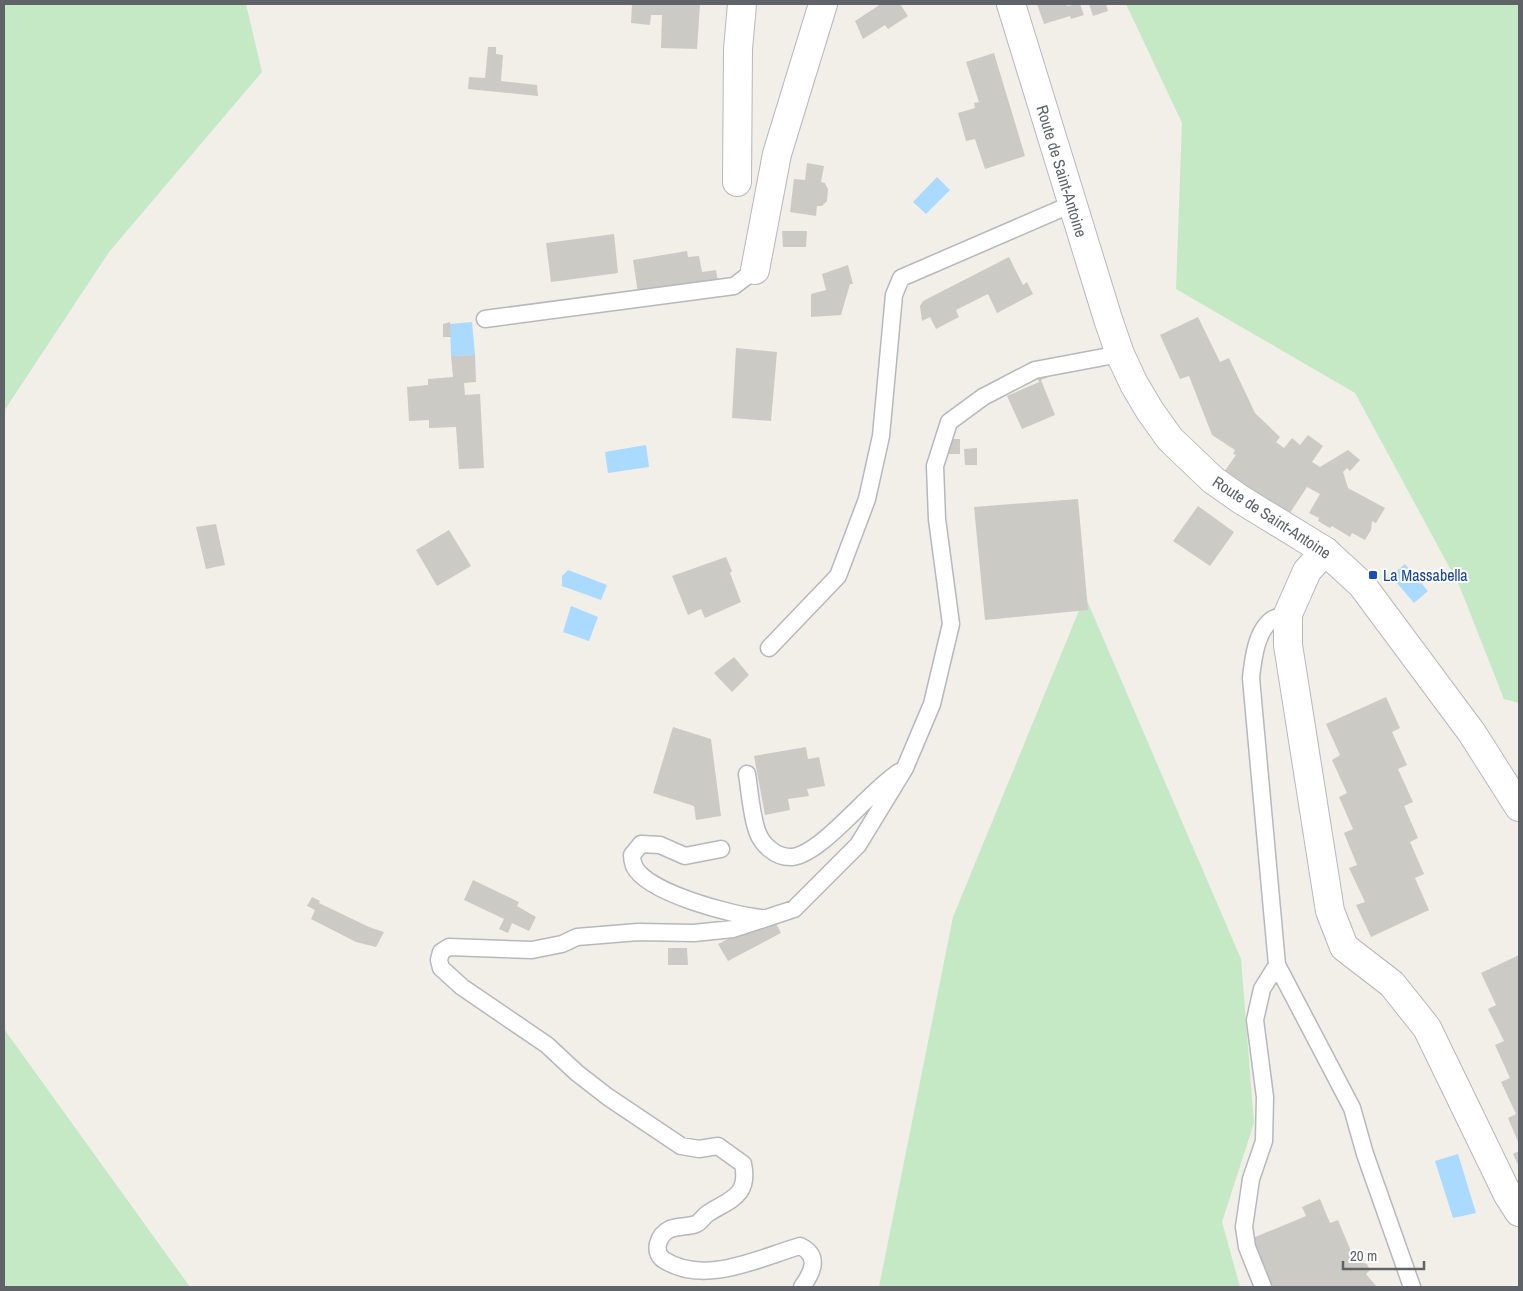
<svg xmlns="http://www.w3.org/2000/svg" width="1523" height="1291" font-family="'Archivo Narrow',sans-serif">
  <style>
    .green { fill: #c5e8c5 }
    .water { fill: #aadaff }
    .building { fill: #cccac5 }
    .lines { fill: none; stroke-linecap: round; stroke-linejoin: round }
    .lane-casing { stroke: #b5b8bc; stroke-width: 19 }
    .street-casing { stroke: #b5b8bc; stroke-width: 30 }
    .secondary-casing { stroke: #b6babf; stroke-width: 30 }
    .lane { stroke: #fff; stroke-width: 16 }
    .street { stroke: #fff; stroke-width: 28 }
    .secondary { stroke: #fff; stroke-width: 28 }
    .transit-dot { fill: #1a4fb4; stroke: #fff; stroke-width: 2 }
    .labels { text-anchor: middle; dominant-baseline: central; stroke-width: 4; stroke-linejoin: round; paint-order: stroke }
    .street-label { font-size: 16px; fill: #5f6368; stroke: #fff }
    .transit-label { font-size: 16px; fill: #164399; stroke: #fff; text-anchor: start }
  </style>
  <rect width="100%" height="100%" fill="#f1efe8"/>
  <!-- green -->
  <path class="green" d="M 4,4 L 246,4 L 262,72 L 109,252 L 4,411 Z
    M 1126,4 L 1519,4 L 1519,703 L 1504,699 L 1459,585 L 1355,393 L 1176,289 L 1182,123 Z
    M 1085,596 L 1241,959 L 1254,1123 L 1222,1222 L 1240,1287 L 879,1287 L 953,917 Z
    M 4,1029 L 190,1287 L 4,1287 Z"/>
  <!-- water -->
  <path class="water" d="M 937,177 L 950,190 L 926,214 L 913,202 Z
    M 472,322 L 475,355 L 451,356 L 450,324 Z
    M 646,445 L 649,467 L 608,473 L 605,452 Z
    M 1405,564 L 1428,591 L 1414,603 L 1391,576 Z
    M 568,570 L 607,585 L 601,600 L 562,586 L 562,576 Z
    M 571,606 L 598,617 L 589,641 L 563,632 Z
    M 1458,1154 L 1476,1213 L 1453,1218 L 1435,1161 Z"/>
  <!-- building -->
  <path class="building" d="M 632,4 L 700,4 L 697,49 L 661,48 L 662,15 L 651,15 L 650,25 L 631,23 Z
    M 881,4 L 900,4 L 908,16 L 888,29 L 885,25 L 863,39 L 855,21 Z
    M 1037,4 L 1066,4 L 1067,6 L 1080,4 L 1084,15 L 1071,19 L 1070,16 L 1044,24 Z
    M 1089,4 L 1106,4 L 1108,11 L 1093,16 Z
    M 488,47 L 496,47 L 496,54 L 503,55 L 501,81 L 537,85 L 538,96 L 468,89 L 469,77 L 485,78 Z
    M 994,53 L 1025,156 L 985,169 L 975,139 L 966,141 L 958,113 L 975,108 L 974,103 L 979,102 L 966,62 Z
    M 807,163 L 824,166 L 821,182 L 825,183 L 828,189 L 827,201 L 822,206 L 817,206 L 816,216 L 790,212 L 794,179 L 805,180 Z
    M 782,231 L 807,231 L 806,247 L 783,247 Z
    M 614,234 L 618,273 L 551,282 L 546,243 Z
    M 687,251 L 688,257 L 699,256 L 702,272 L 716,270 L 718,282 L 638,293 L 633,260 Z
    M 1009,257 L 1023,285 L 1027,282 L 1033,294 L 997,313 L 988,294 L 956,310 L 959,317 L 936,329 L 930,317 L 922,321 L 920,306 L 923,301 Z
    M 848,265 L 853,284 L 850,284 L 841,315 L 811,317 L 811,294 L 826,290 L 822,274 Z
    M 1198,317 L 1220,362 L 1229,358 L 1255,413 L 1280,437 L 1276,442 L 1284,448 L 1292,438 L 1300,445 L 1308,435 L 1323,446 L 1312,462 L 1320,467 L 1348,450 L 1360,460 L 1350,471 L 1347,468 L 1343,472 L 1348,488 L 1385,508 L 1376,523 L 1372,521 L 1371,530 L 1365,540 L 1352,533 L 1350,537 L 1332,526 L 1330,528 L 1318,521 L 1319,518 L 1309,513 L 1320,494 L 1307,487 L 1288,516 L 1224,472 L 1236,455 L 1233,454 L 1235,450 L 1212,435 L 1189,376 L 1180,379 L 1160,335 Z
    M 450,322 L 451,337 L 443,337 L 443,324 Z
    M 736,348 L 777,352 L 771,421 L 732,418 Z
    M 475,355 L 476,382 L 464,383 L 465,395 L 480,394 L 484,468 L 459,469 L 456,427 L 429,428 L 429,420 L 409,421 L 407,387 L 428,385 L 428,379 L 453,377 L 451,356 Z
    M 1047,373 L 1048,377 L 1041,380 L 1055,415 L 1022,429 L 1007,396 L 1039,382 L 1037,376 Z
    M 949,439 L 960,439 L 960,454 L 949,454 Z
    M 977,448 L 977,465 L 965,465 L 964,449 Z
    M 1078,499 L 1088,610 L 985,620 L 974,507 Z
    M 1198,506 L 1234,532 L 1210,566 L 1173,541 Z
    M 216,524 L 225,565 L 206,569 L 196,527 Z
    M 449,530 L 471,566 L 437,586 L 416,550 Z
    M 726,557 L 732,571 L 730,573 L 741,602 L 705,618 L 701,609 L 688,615 L 672,576 Z
    M 734,657 L 749,675 L 732,692 L 714,673 Z
    M 1386,697 L 1400,728 L 1392,732 L 1407,765 L 1398,769 L 1413,802 L 1404,806 L 1418,838 L 1410,842 L 1424,874 L 1415,878 L 1429,910 L 1371,937 L 1356,905 L 1365,902 L 1349,868 L 1357,865 L 1344,833 L 1353,829 L 1339,797 L 1347,793 L 1332,760 L 1340,755 L 1326,724 Z
    M 673,727 L 711,739 L 721,816 L 696,820 L 694,806 L 653,793 Z
    M 806,747 L 808,759 L 819,757 L 825,786 L 807,789 L 809,796 L 788,799 L 790,810 L 765,815 L 754,756 Z
    M 473,880 L 519,902 L 517,906 L 536,917 L 529,931 L 512,923 L 508,933 L 499,929 L 504,919 L 464,900 Z
    M 312,897 L 320,901 L 319,903 L 369,927 L 384,932 L 376,947 L 356,942 L 311,919 L 315,910 L 307,906 Z
    M 773,917 L 781,933 L 728,961 L 718,944 Z
    M 668,948 L 687,948 L 688,965 L 668,965 Z
    M 1519,955 L 1519,1144 L 1508,1118 L 1516,1114 L 1501,1082 L 1510,1078 L 1495,1045 L 1504,1041 L 1488,1009 L 1496,1005 L 1481,973 Z
    M 1519,1151 L 1519,1167 L 1513,1154 Z
    M 1320,1199 L 1330,1223 L 1338,1220 L 1355,1261 L 1367,1264 L 1370,1270 L 1366,1274 L 1377,1287 L 1267,1287 L 1248,1240 L 1306,1216 L 1302,1207 Z"/>
  <g class="lines">
    <defs>
      <path id="lane" d="M 485,319 L 734,286 L 755,270
        M 1288,614 C 1284,616 1277,617 1273,619 C 1256,630 1253,660 1251,678 L 1277,965 L 1352,1108 L 1365,1154 L 1412,1287
        M 769,648 L 838,576 L 867,499 L 881,436 L 894,295 L 901,278 L 1072,204
        M 747,774 C 750,793 751,813 757,831 C 762,845 776,858 792,857 C 822,854 870,790 899,772
        M 721,849 L 685,856 L 660,845 L 641,844 L 632,855 C 632,859 633,863 634,866 C 647,893 732,915 761,918
        M 802,1287 C 812,1273 821,1256 800,1246 C 759,1258 705,1286 664,1260 C 652,1252 658,1235 670,1229 C 678,1226 688,1227 696,1224 C 701,1222 703,1217 707,1214 C 728,1200 750,1197 743,1164 L 718,1146 L 699,1149 L 681,1146 L 608,1097 L 577,1073 L 547,1045 L 462,987 L 441,968 L 439,960 L 441,952 L 449,947 L 532,950 L 562,944 L 577,937 L 638,932 L 694,933 L 733,929 L 794,909 L 858,845 L 905,768 L 932,704 L 951,624 L 937,519 L 935,466 L 949,422 L 983,397 L 1035,370 L 1120,354
        M 1263,1287 L 1247,1247 L 1244,1227 L 1251,1179 L 1264,1141 L 1265,1097 L 1255,1020 L 1262,989 L 1277,965"/>
      <path id="street" d="M 737,182 L 738,49 L 742,4
        M 755,270 L 777,154 L 823,4
        M 1325,551 L 1307,571 L 1288,614 L 1288,645 L 1330,911 L 1344,947 L 1392,984 L 1427,1028 L 1508,1195 L 1519,1212"/>
      <path id="secondary" d="M 1011,4 L 1108,319 L 1120,354 L 1134,384 L 1150,411 L 1170,439 L 1213,480 L 1240,499 L 1325,551 L 1362,585 L 1472,733 L 1519,807"/>
    </defs>
    <!-- lane casing -->
    <use href="#lane" class="lane-casing"/>
    <!-- street casing -->
    <use href="#street" class="street-casing"/>
    <!-- secondary casing -->
    <use href="#secondary" class="secondary-casing"/>
    <!-- lane -->
    <use href="#lane" class="lane"/>
    <!-- street -->
    <use href="#street" class="street"/>
    <!-- secondary -->
    <use href="#secondary" class="secondary"/>
  </g>
  <!-- markers -->
  <rect class="transit-dot" x="1368" y="570" width="10" height="10" rx="2.5"/>
  <g class="labels">
    <!-- street labels -->
    <g class="street-label">
      <text transform="translate(1062 171) rotate(73)">Route de Saint-Antoine</text>
      <text transform="translate(1272 517) rotate(33)">Route de Saint-Antoine</text>
    </g>
    <!-- transit labels -->
    <g class="transit-label">
      <text x="1383" y="575">La Massabella</text>
    </g>
  </g>
  <!-- border -->
  <rect width="1523" height="1291" fill="none" stroke="#5f6368" stroke-width="10"/>
  <!-- scale -->
  <path d="M1343 1261v8h81v-8" fill="none" stroke="#5f6368" stroke-width="2.5"/>
  <text x="1350" y="1261" font-size="15" fill="#5f6368" stroke="#ffffff" stroke-width="4" paint-order="stroke">20 m</text>
</svg>
